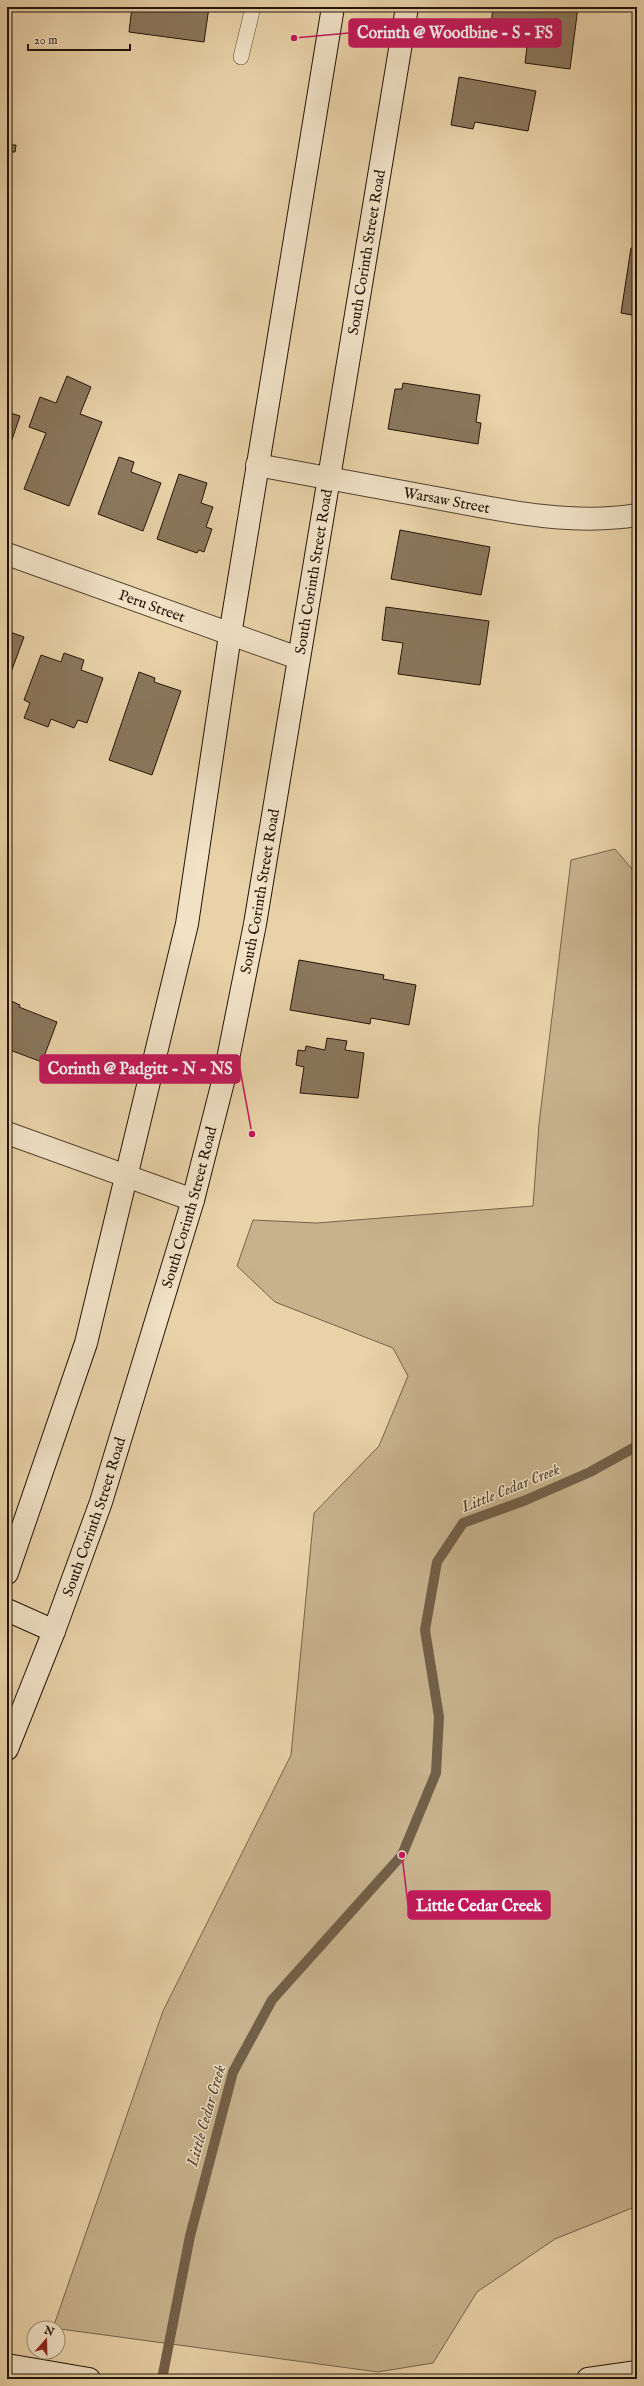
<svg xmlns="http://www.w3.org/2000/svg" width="644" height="2386" font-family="'IM FELL English',serif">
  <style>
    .green { fill: #c7b28d; stroke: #75634c }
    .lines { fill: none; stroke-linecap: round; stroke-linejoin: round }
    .stream { stroke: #725f48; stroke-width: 10 }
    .building { fill: #8a775c; stroke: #23140a }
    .lane-casing { stroke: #544432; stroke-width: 16 }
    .street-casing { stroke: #544432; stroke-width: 24 }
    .secondary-casing { stroke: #23140a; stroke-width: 24 }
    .lane { stroke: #f1e2c6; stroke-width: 15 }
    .street { stroke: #f1e2c6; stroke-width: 22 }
    .secondary { stroke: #f1e2c6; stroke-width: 22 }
    .labels { text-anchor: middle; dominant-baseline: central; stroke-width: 3; stroke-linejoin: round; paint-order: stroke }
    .street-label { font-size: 15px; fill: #23140a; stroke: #f1e2c6 }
    .water-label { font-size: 16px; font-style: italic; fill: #574634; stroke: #f1e2c6 }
    .leader { fill: none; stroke: #c2185b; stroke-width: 1.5 }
    .callout-dot { fill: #c2185b; stroke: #f1e2c6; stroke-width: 1.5 }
    .callout { fill: #c2185b; stroke: #c2185b; stroke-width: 1.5 }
    .callout-label { font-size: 16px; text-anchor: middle; font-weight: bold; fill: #fff }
  </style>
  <rect width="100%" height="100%" fill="#e9d2a8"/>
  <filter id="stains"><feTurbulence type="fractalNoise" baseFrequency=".005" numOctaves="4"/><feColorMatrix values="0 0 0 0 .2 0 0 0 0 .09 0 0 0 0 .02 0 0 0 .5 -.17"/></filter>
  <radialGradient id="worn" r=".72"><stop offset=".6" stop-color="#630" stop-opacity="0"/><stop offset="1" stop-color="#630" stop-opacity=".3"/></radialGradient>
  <!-- green -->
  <path class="green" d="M 615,849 L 637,875 L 637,2206 L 555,2239 L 477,2292 L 433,2363 L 378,2372 L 53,2328 L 163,2011 L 291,1755 L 314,1513 L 379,1446 L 408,1376 L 393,1348 L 275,1302 L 237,1266 L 253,1220 L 317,1223 L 533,1206 L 539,1124 L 571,860 Z"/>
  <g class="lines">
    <!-- stream -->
    <path class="stream" d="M 162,2379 L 190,2236 L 233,2072 L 272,2000 L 402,1855 L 436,1773 L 439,1717 L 425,1630 L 437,1562 L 463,1523 L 526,1500 L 590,1472 L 637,1446"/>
  </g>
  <!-- building -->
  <path class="building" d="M 132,7 L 209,7 L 204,42 L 129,32 Z
    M 493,7 L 578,7 L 570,69 L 525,63 L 527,47 L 489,42 Z
    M 459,77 L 536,91 L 528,131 L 475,122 L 473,129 L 451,125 Z
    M 7,128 L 11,128 L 10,145 L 16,145 L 15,152 L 9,152 L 8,171 Z
    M 631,248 L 637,249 L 637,316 L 621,313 Z
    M 67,376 L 91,387 L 80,414 L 102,422 L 69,506 L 24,489 L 46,433 L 29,427 L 40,397 L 56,403 Z
    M 403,383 L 480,395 L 476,422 L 481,423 L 478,444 L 388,429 L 395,389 L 402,389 Z
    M 7,412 L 20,416 L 7,454 Z
    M 119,457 L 134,462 L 131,472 L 161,483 L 143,531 L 98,514 Z
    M 179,474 L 207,483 L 201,503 L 213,507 L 206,527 L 212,529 L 204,552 L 199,550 L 197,553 L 157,539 Z
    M 400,530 L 490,547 L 481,595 L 391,579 Z
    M 386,607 L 489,621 L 480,685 L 398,674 L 403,643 L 382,640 Z
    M 7,631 L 24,637 L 7,683 Z
    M 64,653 L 84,660 L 81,670 L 103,678 L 87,723 L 78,720 L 74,728 L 51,719 L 48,727 L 24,718 L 30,703 L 24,700 L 41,655 L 61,662 Z
    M 139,672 L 155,678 L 154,682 L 181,691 L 152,775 L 109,760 Z
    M 299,960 L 384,975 L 383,979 L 416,985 L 409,1025 L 371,1018 L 370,1024 L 290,1010 Z
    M 7,999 L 20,1005 L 19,1007 L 57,1022 L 42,1062 L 7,1049 L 7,1028 L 11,1019 L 7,1017 Z
    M 327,1038 L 347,1041 L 345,1050 L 364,1053 L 358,1098 L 300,1093 L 304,1067 L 296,1065 L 298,1050 L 305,1051 L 306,1046 L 325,1050 Z"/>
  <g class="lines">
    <defs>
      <path id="lane" d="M 241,57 L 253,7"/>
      <g id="street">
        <path id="s1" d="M 257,465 C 317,476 376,487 436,498 C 499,510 573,526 637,515"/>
        <path id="s2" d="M 7,554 L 298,658"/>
        <path d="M 7,1133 L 193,1200"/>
      </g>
      <g id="secondary">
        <path d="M 7,1573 L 86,1343 L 187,924 L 230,635 L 333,7"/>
        <path d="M 7,1610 L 54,1631"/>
        <path id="s3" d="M 7,1749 L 54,1631 L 101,1502 L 193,1200 L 225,1074 L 255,924 L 407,7"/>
        <path d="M 7,2365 L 89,2379"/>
        <path d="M 588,2379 L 637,2372"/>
      </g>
    </defs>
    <!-- lane casing -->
    <use href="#lane" class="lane-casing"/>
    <!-- street casing -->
    <use href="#street" class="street-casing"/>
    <!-- secondary casing -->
    <use href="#secondary" class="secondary-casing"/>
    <!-- lane -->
    <use href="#lane" class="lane"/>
    <!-- street -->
    <use href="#street" class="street"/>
    <!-- secondary -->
    <use href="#secondary" class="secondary"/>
  </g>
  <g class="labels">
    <!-- street labels -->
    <g class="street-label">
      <text stroke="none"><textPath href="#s3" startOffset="1544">South Corinth Street Road</textPath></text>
      <text stroke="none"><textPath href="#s1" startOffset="193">Warsaw Street</textPath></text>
      <text stroke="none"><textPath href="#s3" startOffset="1220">South Corinth Street Road</textPath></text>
      <text stroke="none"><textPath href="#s2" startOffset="154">Peru Street</textPath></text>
      <text stroke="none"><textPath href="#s3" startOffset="896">South Corinth Street Road</textPath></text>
      <text stroke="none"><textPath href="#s3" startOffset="572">South Corinth Street Road</textPath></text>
      <text stroke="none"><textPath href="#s3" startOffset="248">South Corinth Street Road</textPath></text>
    </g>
    <!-- water labels -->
    <g class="water-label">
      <text transform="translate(511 1489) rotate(-22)">Little Cedar Creek</text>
      <text transform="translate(207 2116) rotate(-74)">Little Cedar Creek</text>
    </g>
  </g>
  <!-- callouts -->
  <path class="leader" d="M294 38L349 33M252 1134L240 1069M402 1855L408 1905"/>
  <g class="callout-dot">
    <circle cx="294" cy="38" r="4"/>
    <circle cx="252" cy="1134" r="4"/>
    <circle cx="402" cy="1855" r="4"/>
  </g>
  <g class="callout">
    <rect x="349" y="19" width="212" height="28" rx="4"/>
    <rect x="40" y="1055" width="200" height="28" rx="4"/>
    <rect x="408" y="1891" width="142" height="28" rx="4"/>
  </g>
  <g class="callout-label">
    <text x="455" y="38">Corinth @ Woodbine - S - FS</text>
    <text x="140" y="1074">Corinth @ Padgitt - N - NS</text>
    <text x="479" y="1911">Little Cedar Creek</text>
  </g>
  <!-- margin -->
  <rect width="644" height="2386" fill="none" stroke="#e9d2a8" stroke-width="24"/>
  <rect x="8" y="8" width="628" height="2370" fill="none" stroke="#23140a" stroke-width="2"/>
  <rect x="12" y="12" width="620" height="2362" fill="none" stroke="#23140a"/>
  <!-- north arrow -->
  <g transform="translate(46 2340) rotate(20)"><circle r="19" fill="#f1e2c6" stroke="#9f907b"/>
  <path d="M0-3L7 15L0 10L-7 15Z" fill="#8f2418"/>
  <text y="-6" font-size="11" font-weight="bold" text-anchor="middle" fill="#23140a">N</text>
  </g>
  <!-- scale -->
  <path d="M28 44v6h102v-6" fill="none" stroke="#23140a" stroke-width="2"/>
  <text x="34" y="44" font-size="12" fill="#23140a" stroke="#f1e2c6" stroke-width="3" paint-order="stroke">20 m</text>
  <rect width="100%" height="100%" filter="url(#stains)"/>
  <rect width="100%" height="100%" fill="url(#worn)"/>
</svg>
